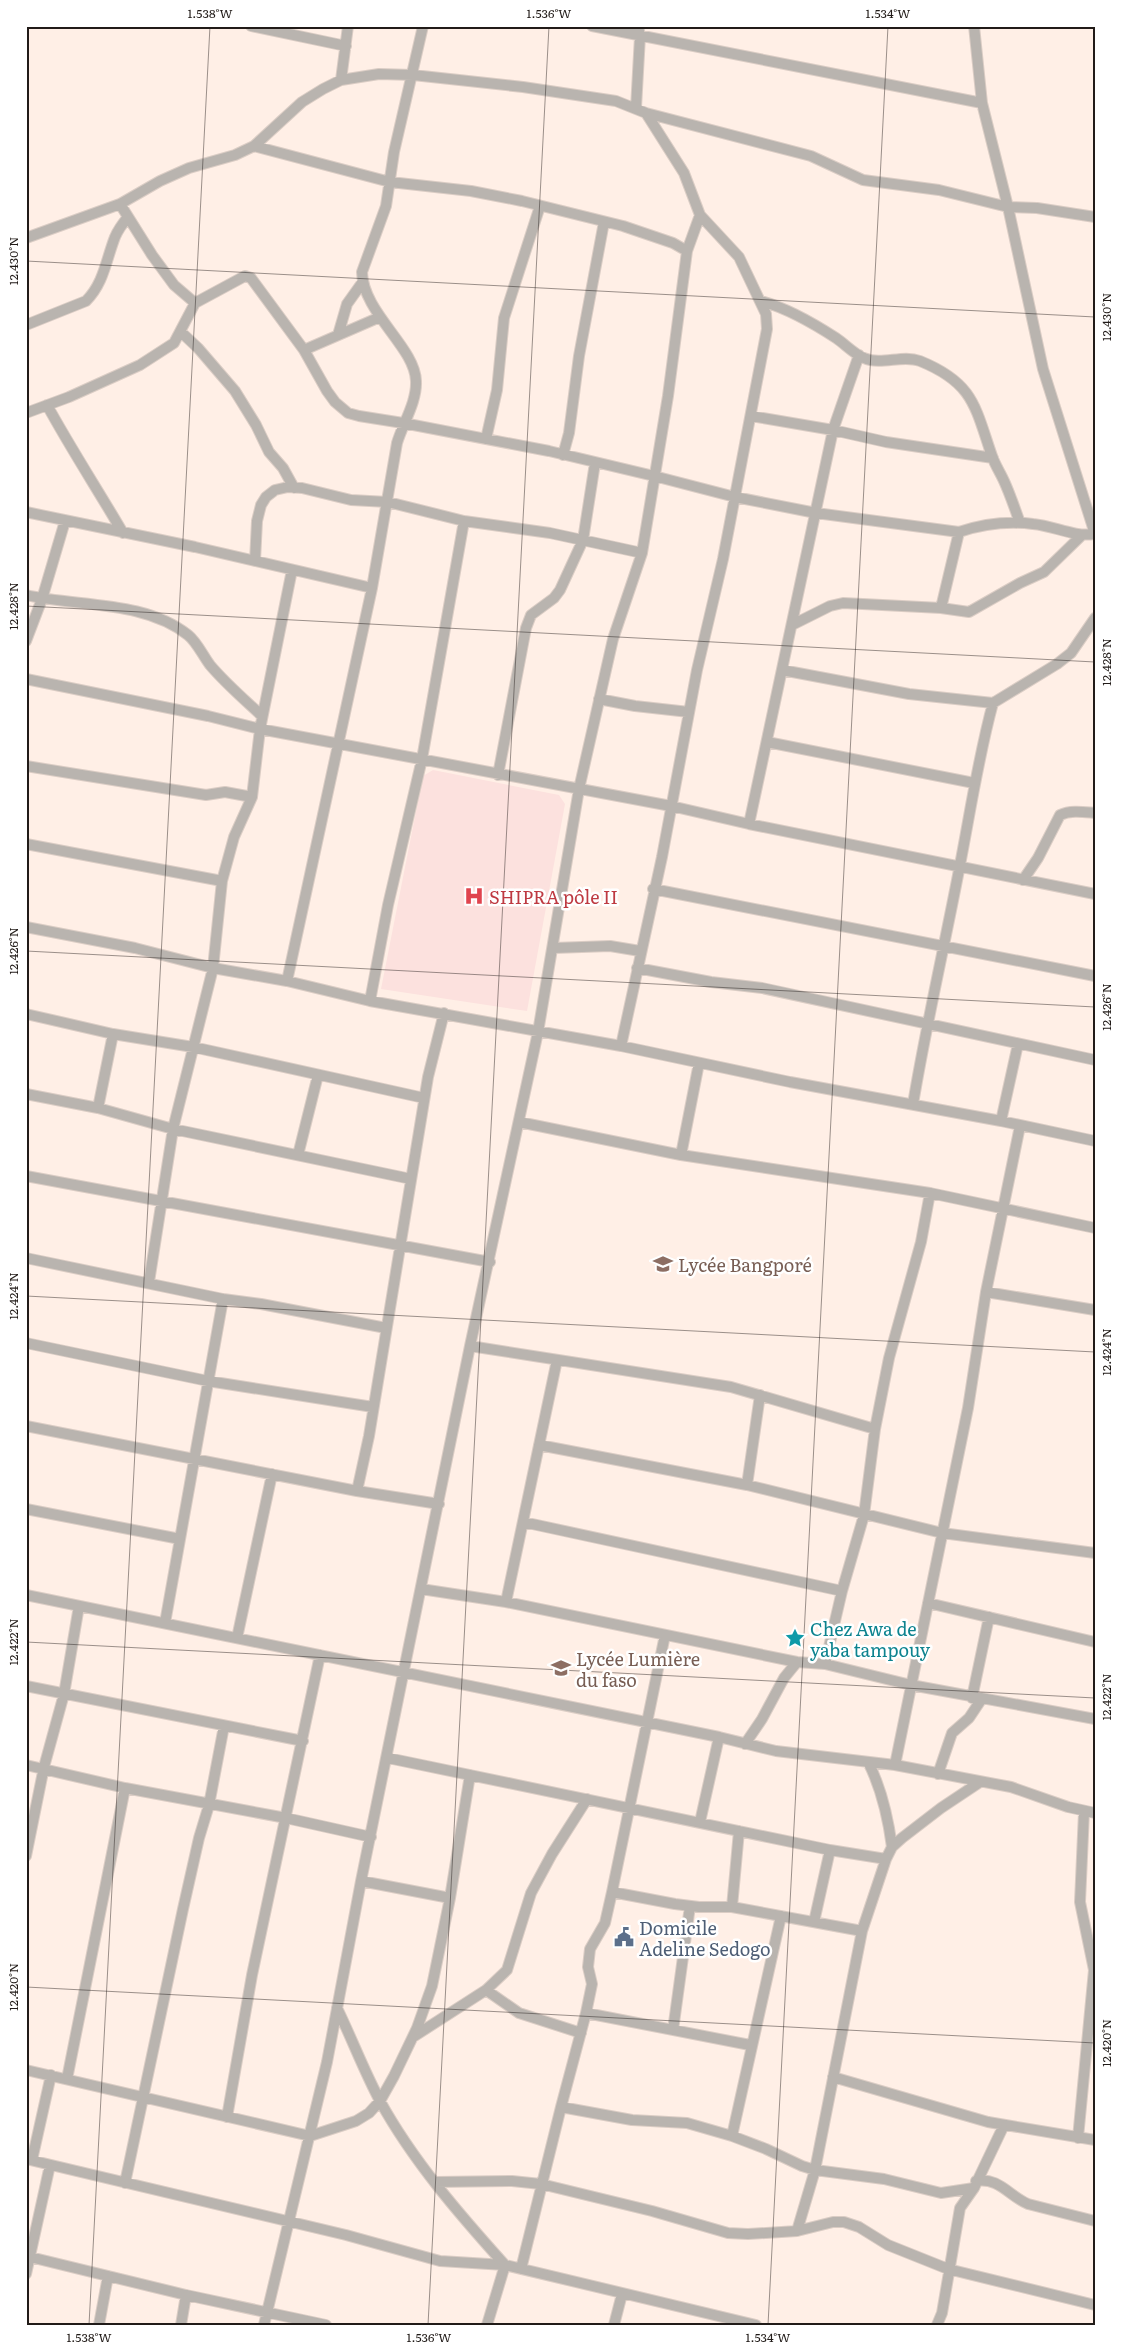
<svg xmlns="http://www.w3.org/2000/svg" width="1121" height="2351" font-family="Literata,serif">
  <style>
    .medical { fill: #fce1de }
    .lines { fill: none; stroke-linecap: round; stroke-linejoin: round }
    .minor-casing { stroke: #dbcdc5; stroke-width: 12 }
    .minor { stroke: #b9b4af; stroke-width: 10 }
    .ticks { fill: none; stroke: #211b18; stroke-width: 1; stroke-opacity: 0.45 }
    .labels { text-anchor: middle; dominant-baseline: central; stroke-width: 5; stroke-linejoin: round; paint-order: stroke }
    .health-label { font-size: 18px; fill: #be3a42; stroke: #fff; text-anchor: start }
    .education-label { font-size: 18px; fill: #785e54; stroke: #fff; text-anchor: start }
    .culture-label { font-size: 18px; fill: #0d838f; stroke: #fff; text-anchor: start }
    .service-label { font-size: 18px; fill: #4e5e75; stroke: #fff; text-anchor: start }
    .neatline { fill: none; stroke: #211b18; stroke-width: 2 }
    .ticks-label { font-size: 12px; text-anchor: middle; fill: #211b18 }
  </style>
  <rect width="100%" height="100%" fill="#ffefe6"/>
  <!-- medical -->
  <path class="medical" d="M 433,770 L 559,795 L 565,804 L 527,1011 L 381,989 L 423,776 Z"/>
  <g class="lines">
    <defs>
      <path id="minor" d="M 251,26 L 346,46
        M 592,26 L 982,103
        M 974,26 L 982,103 L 1008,207 L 1043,369 L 1095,534
        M 341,80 L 348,26
        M 636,108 L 640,36 L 638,26
        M 254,146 L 390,182 L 471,191 L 522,201 L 623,226 L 673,243 L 687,251
        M 120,204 L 152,255 L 174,285 L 195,303
        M 26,238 L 120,204 L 160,181 L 189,168 L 235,155 L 254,146 L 302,102 L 323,89 L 341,80 L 379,74 L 413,75 L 523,87 L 616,101 L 646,113 L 811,156 L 863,180 L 939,190 L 1008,207 L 1037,208 L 1095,217
        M 761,301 C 787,308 813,323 836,338 C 845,344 854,354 864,358 C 882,366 902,354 920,361 C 974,383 975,407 992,456 C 995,465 1000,472 1004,481 C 1010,494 1015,509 1020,523
        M 26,325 L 86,301 C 104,283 106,260 115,237 C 118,230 123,223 128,217
        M 181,332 L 198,348 L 235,391 L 256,425 L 269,452 L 283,468 L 294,488
        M 338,335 L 347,304 L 362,283
        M 304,350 L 380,317
        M 47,405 C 71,449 98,490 123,533
        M 26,413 L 69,397 L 140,365 L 174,343 L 195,303 L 245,276 L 251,278 L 304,350 L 327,391 L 335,402 L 348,413 L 359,416 L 403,423 L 549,451 L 654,476 L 735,497 L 816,513 L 959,532 C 983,524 1008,521 1033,524 C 1055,526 1073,537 1094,534
        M 751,416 L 833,430 L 886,442 L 993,458
        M 486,439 L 497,390 L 504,318 L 540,206
        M 563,455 L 569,433 L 579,356 L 604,222
        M 26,512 L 195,547 L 372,588
        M 255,561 L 257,521 L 261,505 L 266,497 L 275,490 L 288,487 L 302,488 L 351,500 L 388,502 L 464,521 L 550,533 L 642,553
        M 26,595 C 78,607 144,600 188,635 C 197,642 203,656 210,665 C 226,684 245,700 262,716
        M 941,608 L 959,532
        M 792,625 L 830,606 L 843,603 L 941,608 L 969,612 L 1020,583 L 1044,572 L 1081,536
        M 26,641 L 42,599 L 65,521
        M 782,670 L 909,694 L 993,703 L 1057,664 L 1071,653 L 1095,618
        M 26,679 L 208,716 L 260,729 L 671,806 L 749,824 L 1095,894
        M 599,699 L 635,706 L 689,712
        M 767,742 L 974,783
        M 26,766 L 206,795 L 225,792 L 252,797
        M 498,775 L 526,628 L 531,615 L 554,598 L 560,590 L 583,540 L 595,463
        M 749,824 L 833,430 L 859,355
        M 26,844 L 222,881
        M 1023,880 L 1038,858 L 1060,815 C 1071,810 1083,812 1095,813
        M 653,889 L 1095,976
        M 26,927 L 135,948 L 213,968 L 287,981 L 370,1001 L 621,1046 L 790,1082 L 1001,1121 L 1095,1141
        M 554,948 L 610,946 L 640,951
        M 637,968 L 711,982 L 762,988 L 1095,1060
        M 287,981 L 372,588 L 397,443 C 403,423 417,402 416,381 C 415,347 363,313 362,272 L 386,206 L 394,152 L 423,26
        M 370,1001 L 388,905 L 422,759 L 464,521
        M 26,1014 L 113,1034 L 98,1108
        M 113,1034 L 193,1047 L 424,1098
        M 621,1046 L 662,857 L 697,670 L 723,559 L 767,329 L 766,314 L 739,257 L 700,215
        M 26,1094 L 98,1108 L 173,1129 L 411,1179
        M 913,1104 C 926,1026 944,948 959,870 C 970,814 978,758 993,703
        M 1001,1121 L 1018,1044
        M 519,1122 L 681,1155 L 930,1193 L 1095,1228
        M 298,1155 L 318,1075
        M 681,1155 L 699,1063
        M 26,1176 L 490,1262
        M 26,1258 L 223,1299 L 261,1304 L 386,1328
        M 149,1282 L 173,1129 L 213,968 L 222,881 L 234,837 L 252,797 L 260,729 L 292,570
        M 986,1292 L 1095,1310
        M 26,1343 L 208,1381 L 373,1407
        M 470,1346 L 731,1387 L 875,1429
        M 26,1426 L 357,1491 L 439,1504
        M 539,1445 L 747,1485 L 942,1533 L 1095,1553
        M 747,1485 L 760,1395
        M 357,1491 L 369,1436 L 428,1077 L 444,1013
        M 26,1509 L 180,1539
        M 523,1522 L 842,1591
        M 421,1589 L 506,1602 L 797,1662 L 825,1664 L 911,1685 L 1095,1719
        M 26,1595 L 719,1737 L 776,1751 L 895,1765 L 1011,1787 L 1068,1807 L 1095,1813
        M 506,1602 L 557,1360
        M 928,1603 L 1095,1642
        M 165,1623 L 223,1299
        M 237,1638 L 272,1474
        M 825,1664 L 842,1591 L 864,1515 L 875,1429 L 889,1358 L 921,1242 L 930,1193
        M 26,1686 L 303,1741
        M 972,1698 L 989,1617
        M 745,1744 L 762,1719 L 784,1678 L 797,1662
        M 388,1758 L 830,1850 L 886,1859
        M 868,1762 C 882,1789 888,1817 892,1847
        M 26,1765 L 125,1788 L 286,1818 L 371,1837
        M 895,1765 L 968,1408 L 986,1292 L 1020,1126
        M 938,1774 L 952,1733 L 969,1718 L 981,1700
        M 700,1822 L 719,1737
        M 26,1856 L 44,1767 L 64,1694 L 79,1606
        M 361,1881 L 450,1898
        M 612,1892 L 675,1904 L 699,1907 L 732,1907 L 862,1931
        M 732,1907 L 739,1831
        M 814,1922 L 830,1850
        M 486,1990 L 519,2013 L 581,2033
        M 337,2008 C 352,2039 364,2071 380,2101 C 413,2161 460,2215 505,2265 L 487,2325
        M 586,2013 L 750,2045
        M 673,2030 L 690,1906
        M 413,2037 L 486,1990 L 507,1970 L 531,1893 L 552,1854 L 587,1799
        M 26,2070 L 310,2136 L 356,2121 L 369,2113 L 380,2101 L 394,2076 L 417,2028 L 432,1986 L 450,1898 L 470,1775
        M 833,2077 L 988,2122 L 1095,2140
        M 67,2079 L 125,1788
        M 561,2107 L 632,2120 L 687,2123 L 732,2136 L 766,2149 L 802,2166 L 815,2170 L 884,2179 L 941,2193 L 974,2188
        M 227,2117 L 252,1975 L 320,1655
        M 732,2136 L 781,1916
        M 1078,2138 L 1094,1970 L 1080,1902 L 1084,1812
        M 26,2159 L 346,2235 L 440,2261 L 505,2265 L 756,2325
        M 32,2160 L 51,2075
        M 976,2181 C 999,2177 1009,2196 1028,2204 L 1095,2221
        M 435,2182 L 512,2181 L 541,2184 L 652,2211 L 728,2233 L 748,2234 L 797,2231 L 833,2222 L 844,2222 L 859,2227 L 888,2245 L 948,2269 L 1095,2305
        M 125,2183 L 183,1909 L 199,1838 L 209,1805 L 224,1726
        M 797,2231 L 815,2170 L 862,1931 L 886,1859 L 892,1847 L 902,1838 L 941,1808 L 980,1782
        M 26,2256 L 186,2295 L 326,2325
        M 521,2269 L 561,2107 L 586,2013 L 592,1984 L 588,1967 L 590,1949 L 605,1923 L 612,1892 L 665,1635
        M 26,2274 L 50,2165
        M 99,2325 L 108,2276
        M 181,2325 L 186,2295
        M 264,2325 L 327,2062 L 361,1881 L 470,1346 L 538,1032 L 579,789 L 613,639 L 642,553 L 668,396 L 687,251 L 700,215 L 684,173 L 646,113
        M 614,2325 L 622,2294
        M 937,2325 L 942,2313 L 960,2208 L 974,2188 L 1004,2125"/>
    </defs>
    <!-- minor casing -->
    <use href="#minor" class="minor-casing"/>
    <!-- minor -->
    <use href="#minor" class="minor"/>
  </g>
  <!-- ticks -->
  <path class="ticks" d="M 26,261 L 1095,317M 26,606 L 1095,662M 26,951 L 1095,1007M 26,1296 L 1095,1352M 26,1642 L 1095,1698M 26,1987 L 1095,2043M 89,2325 L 210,26M 428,2325 L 549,26M 768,2325 L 888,26"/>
  <!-- icons -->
  <defs>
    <symbol id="hospital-bare" viewBox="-9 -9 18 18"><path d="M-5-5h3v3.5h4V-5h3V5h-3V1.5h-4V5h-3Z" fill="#e0444e" stroke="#fff" stroke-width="2.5" paint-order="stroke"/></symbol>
    <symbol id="school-bare" viewBox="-9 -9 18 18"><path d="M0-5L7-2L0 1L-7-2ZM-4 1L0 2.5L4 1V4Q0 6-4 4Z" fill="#8d6e63" stroke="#fff" stroke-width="2.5" paint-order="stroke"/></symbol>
    <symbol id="sight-bare" viewBox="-9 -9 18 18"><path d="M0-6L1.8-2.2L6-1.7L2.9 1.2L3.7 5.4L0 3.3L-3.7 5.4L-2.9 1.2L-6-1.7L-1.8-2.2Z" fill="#0f9aa8" stroke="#fff" stroke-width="2.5" paint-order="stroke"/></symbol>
    <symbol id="civic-bare" viewBox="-9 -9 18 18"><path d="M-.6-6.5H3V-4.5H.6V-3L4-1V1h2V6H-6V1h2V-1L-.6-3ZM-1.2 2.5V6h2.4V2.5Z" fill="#5c6f8a" stroke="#fff" stroke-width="2.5" paint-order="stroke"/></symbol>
  </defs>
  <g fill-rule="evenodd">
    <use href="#hospital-bare" x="460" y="882" width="28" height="28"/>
    <use href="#school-bare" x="649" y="1250" width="28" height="28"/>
    <use href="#sight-bare" x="781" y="1624" width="28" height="28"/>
    <use href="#school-bare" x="547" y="1654" width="28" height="28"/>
    <use href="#civic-bare" x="610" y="1923" width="28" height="28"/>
  </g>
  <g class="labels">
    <!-- health labels -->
    <g class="health-label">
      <text x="489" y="896">SHIPRA pôle II</text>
    </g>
    <!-- education labels -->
    <g class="education-label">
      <text x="678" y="1264">Lycée Bangporé</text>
      <text x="576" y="1658">Lycée Lumière<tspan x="576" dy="21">du faso</tspan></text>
    </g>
    <!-- culture labels -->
    <g class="culture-label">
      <text x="810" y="1628">Chez Awa de<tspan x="810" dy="21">yaba tampouy</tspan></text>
    </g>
    <!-- service labels -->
    <g class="service-label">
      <text x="639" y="1927">Domicile<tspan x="639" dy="21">Adeline Sedogo</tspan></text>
    </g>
  </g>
  <!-- border -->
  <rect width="1121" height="2351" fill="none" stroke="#ffffff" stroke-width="55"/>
  <rect x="28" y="28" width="1066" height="2296" class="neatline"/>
  <g class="ticks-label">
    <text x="210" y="18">1.538°W</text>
    <text x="549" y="18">1.536°W</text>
    <text x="888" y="18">1.534°W</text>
    <text transform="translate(14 261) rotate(-90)" y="4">12.430°N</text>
    <text transform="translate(1107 317) rotate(-90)" y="4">12.430°N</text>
    <text transform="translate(14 606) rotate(-90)" y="4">12.428°N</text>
    <text transform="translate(1107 662) rotate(-90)" y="4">12.428°N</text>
    <text transform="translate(14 951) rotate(-90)" y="4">12.426°N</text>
    <text transform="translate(1107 1007) rotate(-90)" y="4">12.426°N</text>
    <text transform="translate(14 1296) rotate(-90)" y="4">12.424°N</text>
    <text transform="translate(1107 1352) rotate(-90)" y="4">12.424°N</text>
    <text transform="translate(14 1642) rotate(-90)" y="4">12.422°N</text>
    <text transform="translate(1107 1697) rotate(-90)" y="4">12.422°N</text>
    <text transform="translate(14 1987) rotate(-90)" y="4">12.420°N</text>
    <text transform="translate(1107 2043) rotate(-90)" y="4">12.420°N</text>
    <text x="89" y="2342">1.538°W</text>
    <text x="429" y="2342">1.536°W</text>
    <text x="768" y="2342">1.534°W</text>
  </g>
</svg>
